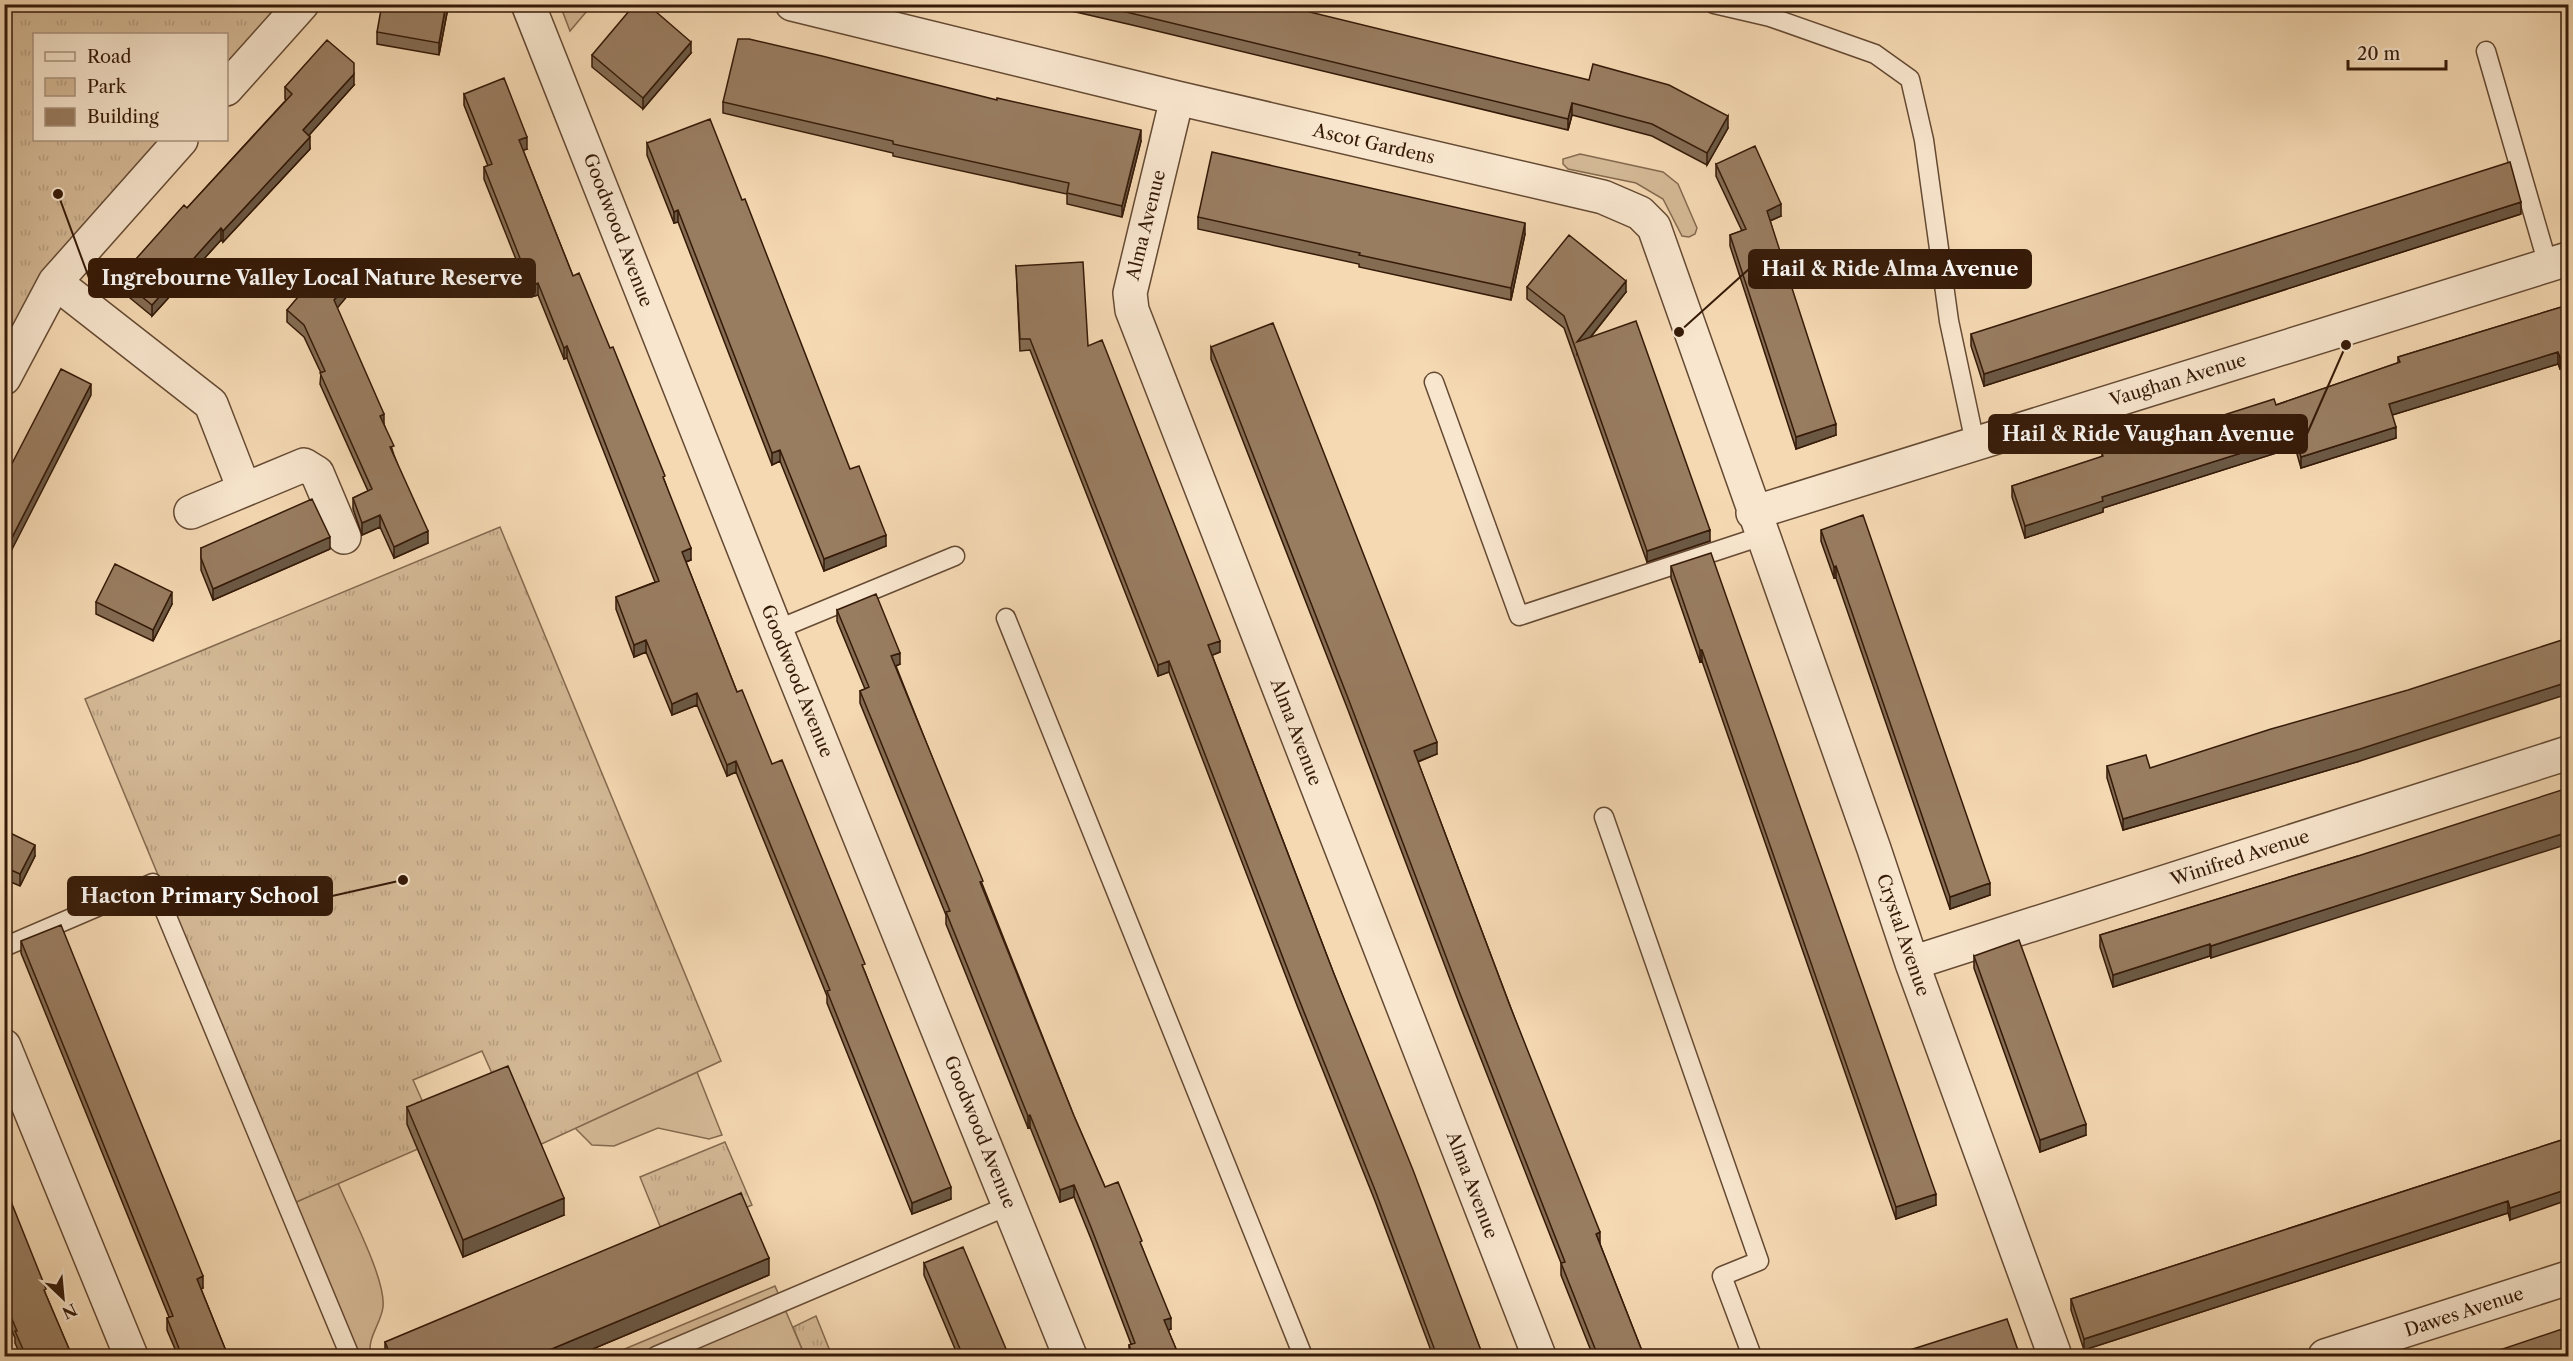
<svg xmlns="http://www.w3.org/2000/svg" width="2573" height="1361" font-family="'Libre Caslon Text',serif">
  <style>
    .grass { fill: #d4b996; stroke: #846a4f; stroke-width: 1.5 }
    .park { fill: url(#park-tufts); stroke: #846a4f; stroke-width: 1.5 }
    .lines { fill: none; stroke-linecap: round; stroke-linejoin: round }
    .lane-casing { stroke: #654a33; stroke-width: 21 }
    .street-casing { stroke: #654a33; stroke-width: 36 }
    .lane { stroke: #f8e6ce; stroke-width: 18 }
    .street { stroke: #f8e6ce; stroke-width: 33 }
    .wall { fill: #846c53; stroke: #351a08; stroke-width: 1.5 }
    .shaded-wall { fill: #6b5844; stroke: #351a08; stroke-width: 1.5 }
    .building { fill: #997d61; stroke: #351a08; stroke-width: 1.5 }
    .labels { text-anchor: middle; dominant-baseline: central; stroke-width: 6; stroke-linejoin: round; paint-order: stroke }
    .street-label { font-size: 18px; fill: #351a08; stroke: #f8e6ce }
    .leader { fill: none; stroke: #351a08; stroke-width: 2 }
    .callout-dot { fill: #351a08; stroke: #f8e6ce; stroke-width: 2 }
    .callout { fill: #351a08; stroke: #351a08; stroke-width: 2 }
    .callout-label { font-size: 20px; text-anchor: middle; font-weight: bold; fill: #fff }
  </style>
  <defs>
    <pattern id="park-tufts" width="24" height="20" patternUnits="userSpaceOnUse" patternTransform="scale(1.5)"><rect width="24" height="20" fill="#d4b996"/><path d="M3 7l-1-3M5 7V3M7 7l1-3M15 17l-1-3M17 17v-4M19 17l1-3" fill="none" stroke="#b79e80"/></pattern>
  </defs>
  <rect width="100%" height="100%" fill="#f5d9b3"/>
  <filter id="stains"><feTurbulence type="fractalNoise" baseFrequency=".00333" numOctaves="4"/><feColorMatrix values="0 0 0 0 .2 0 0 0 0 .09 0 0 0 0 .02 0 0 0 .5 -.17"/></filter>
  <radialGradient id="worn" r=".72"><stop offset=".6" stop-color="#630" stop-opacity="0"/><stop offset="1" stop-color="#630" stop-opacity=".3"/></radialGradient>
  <!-- grass -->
  <path class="grass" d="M 560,5 L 592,5 L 570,31 Z
    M 1580,154 L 1663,172 L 1678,184 L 1697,228 L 1695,234 L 1689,237 L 1682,236 L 1663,199 L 1636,183 L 1568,169 L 1563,164 L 1563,159 Z
    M 697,1072 L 722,1135 L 709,1139 L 658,1128 L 614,1146 L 592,1145 L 575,1128 Z
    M 338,1183 C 350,1212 386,1279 383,1307 C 381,1324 366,1339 371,1356 L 357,1356 L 294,1203 Z
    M 775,1286 L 805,1356 L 608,1356 Z"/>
  <!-- park -->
  <path class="park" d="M 5,5 L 282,5 L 227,67 L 226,34 L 34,34 L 34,140 L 161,140 L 5,347 Z
    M 500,527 L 721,1061 L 535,1147 L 498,1087 L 482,1051 L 413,1080 L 429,1116 L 418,1149 L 294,1203 L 85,699 Z
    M 725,1142 L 752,1205 L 666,1241 L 640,1177 Z
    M 816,1316 L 832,1356 L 805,1356 L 793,1327 Z"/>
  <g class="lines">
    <defs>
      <path id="lane" d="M 1714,4 L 1770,17 L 1875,54 L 1910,79 L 1924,140 L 1949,321 L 1975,443
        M 2486,51 L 2548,265
        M 1434,382 L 1519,616 L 1762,536
        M 1006,618 L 1303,1356
        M 776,630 L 955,556
        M 1604,817 L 1759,1261 L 1722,1276 L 1752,1356
        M 4,947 L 153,883 L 350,1356
        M 656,1356 L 1010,1205"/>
      <path id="street" d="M 528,4 L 776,630 L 1070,1356
        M 792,4 L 1177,98 L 1603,197 L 1640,213 L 1654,227 L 1874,849 L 1912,963 L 2055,1356
        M 226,89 L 302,4
        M 1177,98 L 1130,293 L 1132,310 L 1539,1356
        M 55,282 L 211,404 L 244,489
        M 4,378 L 55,282 L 181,140
        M 191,512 L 304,465 L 317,473 L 344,537
        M 1753,513 L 2568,259
        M 1912,963 L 2568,753
        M 4,1046 L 131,1356
        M 2325,1356 L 2568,1278"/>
    </defs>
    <!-- lane casing -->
    <use href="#lane" class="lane-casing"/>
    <!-- street casing -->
    <use href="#street" class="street-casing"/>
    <!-- lane -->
    <use href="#lane" class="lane"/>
    <!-- street -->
    <use href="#street" class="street"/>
  </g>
  <!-- wall -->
  <path class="wall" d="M 447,4 L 447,13 L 439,55 L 377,44 L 377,32 Z
    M 1041,4 L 1277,4 L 1728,128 L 1707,165 L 1652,136 L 1572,115 L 1568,130 L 1132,25 Z
    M 691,53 L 643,109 L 592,67 L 592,55 Z
    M 354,85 L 308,136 L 310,149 L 223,242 L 221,240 L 152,316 L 119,289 L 119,278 L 187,208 L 286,100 L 285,99 L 285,87 Z
    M 464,94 L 527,149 L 523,150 L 573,276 L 665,482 L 691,560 L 686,562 L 737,692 L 772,764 L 865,972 L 951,1199 L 912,1214 L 827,1003 L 827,996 L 736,772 L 727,776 L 697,705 L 672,715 L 646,652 L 634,657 L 616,609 L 616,597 L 655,582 L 567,358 L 564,359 L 538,295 L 531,297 L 484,179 L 484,167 L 488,166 L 464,105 Z
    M 723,102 L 1141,141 L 1122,217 L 1067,204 L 1067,194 L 893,156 L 893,153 L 723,113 Z
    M 647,143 L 850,469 L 886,546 L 824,571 L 780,461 L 772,465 L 678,222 L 674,223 L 647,155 Z
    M 1716,164 L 1781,216 L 1770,221 L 1836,435 L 1796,449 L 1730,246 L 1730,235 L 1742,231 L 1716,176 Z
    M 2521,214 L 1984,386 L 1971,346 L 1971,334 Z
    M 1198,217 L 1525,234 L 1511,300 L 1359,267 L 1359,264 L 1198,229 Z
    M 1016,266 L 1088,346 L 1220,652 L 1212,655 L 1334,974 L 1483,1356 L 1433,1356 L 1375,1201 L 1298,1008 L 1169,672 L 1158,676 L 1030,350 L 1020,351 Z
    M 1527,287 L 1626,292 L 1590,338 L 1710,541 L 1647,562 L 1564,328 L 1527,299 Z
    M 348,295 L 337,308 L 384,424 L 394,455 L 428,543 L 394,558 L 380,527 L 362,535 L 353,509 L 353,498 L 368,491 L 320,384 L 321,373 L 304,337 L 287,322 L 287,310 Z
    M 2568,305 L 2568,366 L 2560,369 L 2558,364 L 2392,415 L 2396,438 L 2301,468 L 2295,447 L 2103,508 L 2103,512 L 2025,538 L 2012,497 L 2012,486 L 2102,457 L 2102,453 L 2180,429 L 2276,405 L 2398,363 L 2398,357 Z
    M 1211,347 L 1437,754 L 1418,762 L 1600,1244 L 1644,1356 L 1593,1356 L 1561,1275 L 1561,1263 L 1459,1003 L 1348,710 L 1211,359 Z
    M 1821,530 L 1990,895 L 1950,909 L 1836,578 L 1834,578 L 1821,541 Z
    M 201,548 L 330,549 L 213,600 L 201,570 Z
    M 1671,566 L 1936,1205 L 1896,1219 L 1702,661 L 1700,662 L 1671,578 Z
    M 96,602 L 172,604 L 153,641 L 96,614 Z
    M 837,610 L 900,664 L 896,666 L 1074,1116 L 1105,1187 L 1142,1247 L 1171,1329 L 1168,1330 L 1179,1356 L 1129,1356 L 1129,1345 L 1131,1344 L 1091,1239 L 1074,1197 L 1060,1202 L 1030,1127 L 1028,1128 L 946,924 L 946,915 L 860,703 L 860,691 L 865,689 L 837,621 Z
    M 2360,761 L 2123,830 L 2107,778 L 2107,766 L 2150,768 Z
    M 4,830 L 35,856 L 20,886 L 4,879 Z
    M 2358,856 L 2211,958 L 2210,956 L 2113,987 L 2100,947 L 2100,935 Z
    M 21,941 L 203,1288 L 201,1289 L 228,1356 L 178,1356 L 167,1330 L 167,1318 L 169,1317 L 21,953 Z
    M 1974,956 L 2086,1135 L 2040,1152 L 1974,968 Z
    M 407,1107 L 564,1215 L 463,1257 L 407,1124 Z
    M 2568,1138 L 2510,1220 L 2508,1213 L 2084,1350 L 2071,1310 L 2071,1299 Z
    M 4,1184 L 46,1295 L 72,1356 L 21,1356 L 15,1343 L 15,1338 L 4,1312 Z
    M 924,1263 L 1009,1356 L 958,1356 L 924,1275 Z
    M 769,1275 L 576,1356 L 385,1356 L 385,1342 Z"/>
  <!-- shaded-wall -->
  <path class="shaded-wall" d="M 446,4 L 447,13 L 439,55 L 439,43 Z
    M 691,42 L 691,53 L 643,109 L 643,98 Z
    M 354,74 L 354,85 L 303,142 L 303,130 Z
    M 1572,103 L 1572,115 L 1568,130 L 1568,119 Z
    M 1728,116 L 1728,128 L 1707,165 L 1707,153 Z
    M 1141,130 L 1141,141 L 1122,217 L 1122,206 Z
    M 310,137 L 310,149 L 223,242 L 223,231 Z
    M 527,137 L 527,149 L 519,152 L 519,140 Z
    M 2521,202 L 2521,214 L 1984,386 L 1984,374 Z
    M 1781,204 L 1781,216 L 1767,222 L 1767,211 Z
    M 678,210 L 678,222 L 674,223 L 674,212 Z
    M 1525,223 L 1525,234 L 1511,300 L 1511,288 Z
    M 221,228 L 221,240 L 152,316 L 152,305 Z
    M 1626,281 L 1626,292 L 1577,354 L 1577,342 Z
    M 538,283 L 538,295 L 531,297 L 531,286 Z
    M 348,284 L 348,295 L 334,312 L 334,300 Z
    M 567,346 L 567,358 L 564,359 L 564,348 Z
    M 2558,352 L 2558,364 L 2389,416 L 2389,404 Z
    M 2568,354 L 2568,366 L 2560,369 L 2560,357 Z
    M 91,384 L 91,395 L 4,565 L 4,553 Z
    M 384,414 L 384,426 L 380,416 Z
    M 1836,424 L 1836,435 L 1796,449 L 1796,437 Z
    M 2396,427 L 2396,438 L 2301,468 L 2301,457 Z
    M 2295,436 L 2295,447 L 2103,508 L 2103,512 L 2025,538 L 2025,526 L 2102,497 Z
    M 780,450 L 780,461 L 772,465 L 772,453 Z
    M 380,515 L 380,527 L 362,535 L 362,523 Z
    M 1710,530 L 1710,541 L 1647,562 L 1647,551 Z
    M 428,531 L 428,543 L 394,558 L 394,547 Z
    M 886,535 L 886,546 L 824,571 L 824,559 Z
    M 330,537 L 330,549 L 213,600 L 213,589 Z
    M 691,548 L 691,560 L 682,563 L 682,552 Z
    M 1836,566 L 1836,578 L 1834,578 L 1834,567 Z
    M 172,592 L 172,604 L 153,641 L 153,630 Z
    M 646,640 L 646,652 L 634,657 L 634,645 Z
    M 1220,641 L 1220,652 L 1208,657 L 1208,645 Z
    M 1700,650 L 1702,650 L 1702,661 L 1700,662 Z
    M 900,653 L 900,664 L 891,668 L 891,656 Z
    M 1169,661 L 1169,672 L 1158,676 L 1158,665 Z
    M 2568,682 L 2568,694 L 2360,761 L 2123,830 L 2123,819 Z
    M 697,693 L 697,705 L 672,715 L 672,704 Z
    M 1437,742 L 1437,754 L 1414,763 L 1414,751 Z
    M 736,761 L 736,772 L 727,776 L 727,765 Z
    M 2568,832 L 2568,844 L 2211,958 L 2211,946 Z
    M 35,845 L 35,856 L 20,886 L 20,874 Z
    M 1990,883 L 1990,895 L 1950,909 L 1950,897 Z
    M 2210,944 L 2210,956 L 2113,987 L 2113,975 Z
    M 1030,1115 L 1030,1127 L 1028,1128 L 1028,1116 Z
    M 2086,1124 L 2086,1135 L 2040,1152 L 2040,1140 Z
    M 1074,1185 L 1074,1197 L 1060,1202 L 1060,1190 Z
    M 951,1187 L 951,1199 L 912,1214 L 912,1203 Z
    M 2568,1189 L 2568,1200 L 2510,1220 L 2510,1208 Z
    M 1936,1194 L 1936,1205 L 1896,1219 L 1896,1207 Z
    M 564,1198 L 564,1215 L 463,1257 L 463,1240 Z
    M 2508,1201 L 2508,1213 L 2084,1350 L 2084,1339 Z
    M 1600,1232 L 1600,1244 L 1596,1234 Z
    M 769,1258 L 769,1275 L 576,1356 L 535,1356 Z
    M 203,1276 L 203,1288 L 197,1291 L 197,1279 Z
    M 1171,1318 L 1171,1329 L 1164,1332 L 1164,1320 Z"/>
  <!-- building -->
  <path class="building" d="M 382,4 L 446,4 L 439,43 L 377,32 Z
    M 635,4 L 647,4 L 691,42 L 643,98 L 592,55 Z
    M 1093,4 L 1277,4 L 1589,80 L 1593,64 L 1669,85 L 1728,116 L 1707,153 L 1652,124 L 1572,103 L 1568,119 Z
    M 738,39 L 749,39 L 822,56 L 997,100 L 997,98 L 1141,130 L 1122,206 L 1067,193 L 1069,183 L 893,144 L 893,141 L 723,102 Z
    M 327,40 L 354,63 L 354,74 L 303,130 L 310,137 L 223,231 L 221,228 L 152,305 L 119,278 L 184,205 L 187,208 L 292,94 L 285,87 Z
    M 504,78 L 527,137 L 519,140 L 573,276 L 579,273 L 610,348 L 613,347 L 665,476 L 663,477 L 691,548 L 682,552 L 737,692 L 742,690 L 772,764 L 782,760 L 865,964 L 862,965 L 951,1187 L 912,1203 L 827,991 L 830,990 L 736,761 L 727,765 L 697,693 L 672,704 L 646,640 L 634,645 L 616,597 L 659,581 L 567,346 L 564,348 L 538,283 L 531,286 L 484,167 L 492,164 L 464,94 Z
    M 710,119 L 742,200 L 745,199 L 850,469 L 859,466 L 886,535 L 824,559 L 780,450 L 772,453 L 678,210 L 674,212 L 647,143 Z
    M 1755,146 L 1781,204 L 1767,211 L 1836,424 L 1796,437 L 1730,235 L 1746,229 L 1716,164 Z
    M 1212,152 L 1525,223 L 1511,288 L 1359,255 L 1360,253 L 1198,217 Z
    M 2510,162 L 2521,202 L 1984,374 L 1971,334 Z
    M 1569,235 L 1626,281 L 1577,342 L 1636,321 L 1710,530 L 1647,551 L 1564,316 L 1527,287 Z
    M 1083,262 L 1088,346 L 1102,340 L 1193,572 L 1220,641 L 1208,645 L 1334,974 L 1413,1170 L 1483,1356 L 1437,1356 L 1375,1190 L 1298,997 L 1169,661 L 1158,665 L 1030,339 L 1020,339 L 1016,266 Z
    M 325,265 L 348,284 L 334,300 L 384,414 L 380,416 L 394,446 L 390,447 L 428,531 L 394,547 L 380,515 L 362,523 L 353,498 L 372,489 L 320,373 L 325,371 L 304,325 L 287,310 Z
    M 2568,305 L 2568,354 L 2560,357 L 2558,352 L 2389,404 L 2396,427 L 2301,457 L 2295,436 L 2102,497 L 2103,501 L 2025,526 L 2012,486 L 2103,456 L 2102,453 L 2179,427 L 2180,429 L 2274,399 L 2276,405 L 2400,362 L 2398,357 Z
    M 1273,323 L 1437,742 L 1414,751 L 1510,1006 L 1600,1232 L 1596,1234 L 1644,1356 L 1598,1356 L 1561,1263 L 1565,1262 L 1459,991 L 1348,698 L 1211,347 Z
    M 61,369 L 91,384 L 4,553 L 4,479 Z
    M 312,499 L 330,537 L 213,589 L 201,558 L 201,548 Z
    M 1863,515 L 1990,883 L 1950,897 L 1836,566 L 1834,567 L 1821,530 Z
    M 1711,553 L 1936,1194 L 1896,1207 L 1702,650 L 1700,650 L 1671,566 Z
    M 115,564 L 172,592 L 153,630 L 96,602 Z
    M 876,594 L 900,653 L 891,656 L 983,881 L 980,882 L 1074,1116 L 1105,1187 L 1118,1182 L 1142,1241 L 1140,1242 L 1171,1318 L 1164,1320 L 1179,1356 L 1133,1356 L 1129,1345 L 1135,1343 L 1091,1227 L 1074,1185 L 1060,1190 L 1030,1115 L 1028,1116 L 946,912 L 950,911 L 860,691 L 869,687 L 837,610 Z
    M 2568,638 L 2568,682 L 2360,749 L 2123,819 L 2107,766 L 2146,755 L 2150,768 L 2271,729 L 2408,690 Z
    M 2568,788 L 2568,832 L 2211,946 L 2210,944 L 2113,975 L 2100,935 L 2358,856 Z
    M 4,830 L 35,845 L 20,874 L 4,867 Z
    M 61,925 L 203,1276 L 197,1279 L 228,1356 L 182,1356 L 167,1318 L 173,1316 L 21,941 Z
    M 2019,940 L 2086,1124 L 2040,1140 L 1974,956 Z
    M 508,1066 L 564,1198 L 463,1240 L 407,1107 Z
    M 2568,1138 L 2568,1189 L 2510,1208 L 2508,1201 L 2084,1339 L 2071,1299 Z
    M 4,1184 L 46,1289 L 44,1290 L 72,1356 L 26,1356 L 15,1331 L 17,1331 L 4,1300 Z
    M 741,1193 L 769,1258 L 535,1356 L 391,1356 L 385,1342 Z
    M 963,1247 L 1009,1356 L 963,1356 L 924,1263 Z
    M 2007,1319 L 2020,1356 L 1891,1356 Z
    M 2568,1327 L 2568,1356 L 2480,1356 L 2491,1353 Z"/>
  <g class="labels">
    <!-- street labels -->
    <g class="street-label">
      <text transform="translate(1374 144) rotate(13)">Ascot Gardens</text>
      <text transform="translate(1146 225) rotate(-76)">Alma Avenue</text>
      <text transform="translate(618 230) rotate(69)">Goodwood Avenue</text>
      <text transform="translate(2178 380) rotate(-17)">Vaughan Avenue</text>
      <text transform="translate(797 681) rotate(68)">Goodwood Avenue</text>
      <text transform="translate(1296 732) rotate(69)">Alma Avenue</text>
      <text transform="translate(2240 858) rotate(-18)">Winifred Avenue</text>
      <text transform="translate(1903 935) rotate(71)">Crystal Avenue</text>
      <text transform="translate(980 1132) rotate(68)">Goodwood Avenue</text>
      <text transform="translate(1472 1185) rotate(69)">Alma Avenue</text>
      <text transform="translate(2464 1312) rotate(-18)">Dawes Avenue</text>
    </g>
  </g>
  <!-- callouts -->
  <path class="leader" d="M1679 332L1749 269M58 194L89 278M2346 345L2307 434M403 880L332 896"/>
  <g class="callout-dot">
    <circle cx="1679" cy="332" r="6"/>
    <circle cx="58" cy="194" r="6"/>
    <circle cx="2346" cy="345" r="6"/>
    <circle cx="403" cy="880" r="6"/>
  </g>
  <g class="callout">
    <rect x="1749" y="250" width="282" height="38" rx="6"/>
    <rect x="89" y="259" width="446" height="38" rx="6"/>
    <rect x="1989" y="415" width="318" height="38" rx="6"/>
    <rect x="68" y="877" width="264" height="38" rx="6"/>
  </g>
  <g class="callout-label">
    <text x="1890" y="276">Hail &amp; Ride Alma Avenue</text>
    <text x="312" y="285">Ingrebourne Valley Local Nature Reserve</text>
    <text x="2148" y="441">Hail &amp; Ride Vaughan Avenue</text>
    <text x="200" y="903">Hacton Primary School</text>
  </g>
  <!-- margin -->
  <rect width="2573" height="1361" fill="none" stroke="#f5d9b3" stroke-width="24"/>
  <rect x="6" y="6" width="2561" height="1349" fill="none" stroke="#351a08" stroke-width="3"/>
  <rect x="12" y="12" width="2549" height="1337" fill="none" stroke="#351a08" stroke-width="1.5"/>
  <!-- legend -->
  <rect x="33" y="33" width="195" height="108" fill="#f8e6ce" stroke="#aa947f" stroke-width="1.5"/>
  <rect x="45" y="52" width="30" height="9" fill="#f8e6ce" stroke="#aa947f" stroke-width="1.5"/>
  <text x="87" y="63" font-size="18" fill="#351a08">Road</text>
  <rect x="45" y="78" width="30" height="18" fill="url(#park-tufts)" stroke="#aa947f" stroke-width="1.5"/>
  <text x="87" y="93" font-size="18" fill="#351a08">Park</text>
  <rect x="45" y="108" width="30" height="18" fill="#997d61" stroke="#aa947f" stroke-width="1.5"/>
  <text x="87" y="123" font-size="18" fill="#351a08">Building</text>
  <!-- north arrow -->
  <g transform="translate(63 1298) rotate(154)" stroke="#f8e6ce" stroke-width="4.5" paint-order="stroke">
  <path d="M0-4.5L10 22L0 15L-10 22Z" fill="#351a08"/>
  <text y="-9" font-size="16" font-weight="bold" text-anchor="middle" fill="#351a08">N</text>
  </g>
  <!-- scale -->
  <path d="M2348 60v9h98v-9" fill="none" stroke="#351a08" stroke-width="3"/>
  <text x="2357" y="60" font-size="18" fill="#351a08" stroke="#f8e6ce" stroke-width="4.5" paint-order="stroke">20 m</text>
  <rect width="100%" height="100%" filter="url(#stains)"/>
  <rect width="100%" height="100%" fill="url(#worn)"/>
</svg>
